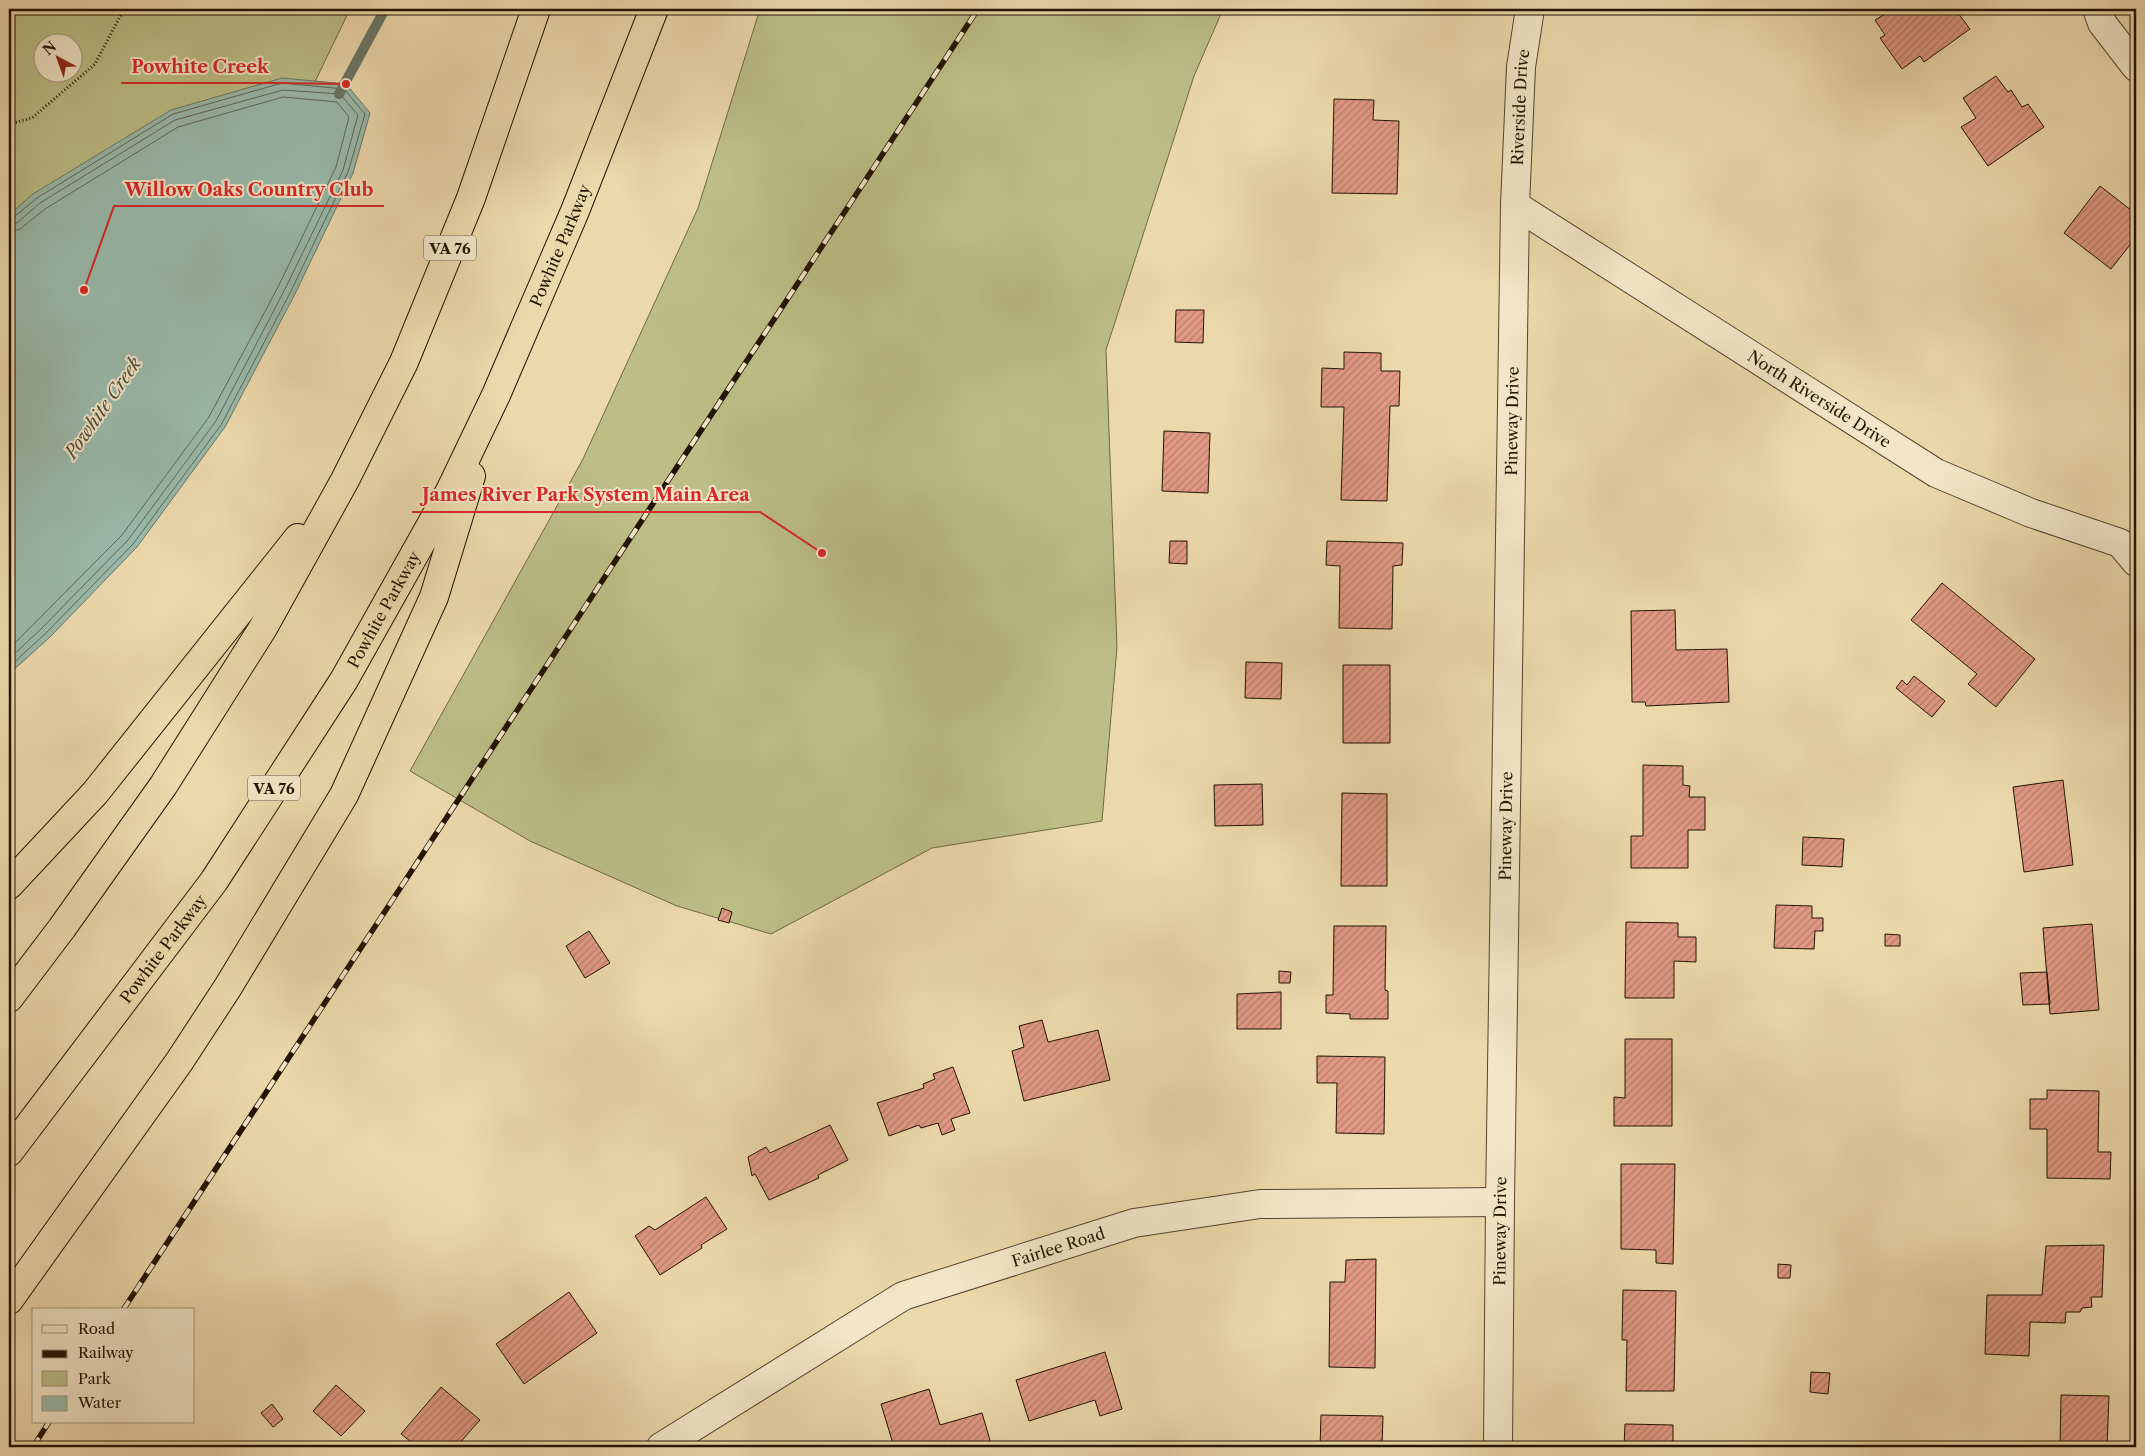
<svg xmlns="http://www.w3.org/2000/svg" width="2145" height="1456" font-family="'Libre Caslon Text',serif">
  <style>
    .green { fill: #bcbe86; stroke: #6e6844; fill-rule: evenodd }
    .water { fill: #99baac; stroke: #697768 }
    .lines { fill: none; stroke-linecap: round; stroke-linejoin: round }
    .shore { stroke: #5d6658; stroke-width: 1 }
    .stream { stroke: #697768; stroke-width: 10 }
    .building { fill: url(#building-hatch); stroke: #211303 }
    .minor-casing { stroke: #54442d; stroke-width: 30 }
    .highway-casing { stroke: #211303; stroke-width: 30 }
    .path { stroke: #211303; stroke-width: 3; stroke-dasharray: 1 2.5; stroke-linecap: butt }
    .minor { stroke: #f3e6c8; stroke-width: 28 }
    .highway { stroke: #ecd9ab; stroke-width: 28 }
    .rail-casing { stroke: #211303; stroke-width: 5.5 }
    .rail { stroke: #f3e6c8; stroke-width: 4; stroke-dasharray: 11; stroke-linecap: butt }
    .labels { text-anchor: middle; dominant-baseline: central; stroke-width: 4; stroke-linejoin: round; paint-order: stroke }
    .shield { fill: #f3e6c8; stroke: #60523e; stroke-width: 1 }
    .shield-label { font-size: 15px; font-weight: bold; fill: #211303 }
    .street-label { font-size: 16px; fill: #211303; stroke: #f3e6c8 }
    .water-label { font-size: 18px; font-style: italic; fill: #4b4d3e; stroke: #f3e6c8 }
    .leader { fill: none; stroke: #d62828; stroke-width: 2 }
    .callout-dot { fill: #d62828; stroke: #f3e6c8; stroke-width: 2 }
    .callout-label { font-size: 18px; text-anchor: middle; font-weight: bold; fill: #d62828; stroke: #f3e6c8; stroke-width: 4; stroke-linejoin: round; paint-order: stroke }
  </style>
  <defs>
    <pattern id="building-hatch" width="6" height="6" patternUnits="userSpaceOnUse" patternTransform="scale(1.25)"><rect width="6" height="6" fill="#e19984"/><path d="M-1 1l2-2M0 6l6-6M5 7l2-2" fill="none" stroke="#b67c6a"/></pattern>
  </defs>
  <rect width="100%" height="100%" fill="#ecd9ab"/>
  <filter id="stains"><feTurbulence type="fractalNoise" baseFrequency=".004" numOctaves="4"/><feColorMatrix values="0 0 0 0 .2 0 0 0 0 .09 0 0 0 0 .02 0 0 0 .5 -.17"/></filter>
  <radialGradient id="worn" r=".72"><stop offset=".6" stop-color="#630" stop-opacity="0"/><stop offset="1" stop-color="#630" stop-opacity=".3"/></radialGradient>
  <!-- green -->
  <path class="green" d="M 9,9 L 350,9 L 311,90 L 9,489 ZM 42,42 L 72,42 L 72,72 L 42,72 Z
    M 760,9 L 1223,9 L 1194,76 L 1106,350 L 1117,647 L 1102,821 L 932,848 L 771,934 L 677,906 L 530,841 L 410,771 L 583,459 L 698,208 Z"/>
  <!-- water -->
  <path class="water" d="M 282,78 L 346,84 L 370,113 L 353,173 L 295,294 L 225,427 L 137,547 L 50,637 L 9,674 L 9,215 L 33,194 L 171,110 Z"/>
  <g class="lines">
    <!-- shore -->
    <path class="shore" d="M 9,218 L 14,217 L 37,198 L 173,114 L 282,83 L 344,89 L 365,114 L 348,172 L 291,291 L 221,425 L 133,544 L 46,633 L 9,667
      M 9,224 L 17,223 L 40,203 L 175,120 L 283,90 L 340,94 L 358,115 L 343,170 L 285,289 L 216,421 L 128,540 L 42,628 L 9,659
      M 9,232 L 20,229 L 45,209 L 178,127 L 283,97 L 337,102 L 349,117 L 336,167 L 279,285 L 209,417 L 122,535 L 9,649"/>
    <!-- stream -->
    <path class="stream" d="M 339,94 L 385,9"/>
  </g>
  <!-- building -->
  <path class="building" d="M 1886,9 L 1955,9 L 1970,29 L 1924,62 L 1920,56 L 1902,69 L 1880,38 L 1885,35 L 1875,20 L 1888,12 Z
    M 1996,76 L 2008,92 L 2011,90 L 2022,107 L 2028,104 L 2044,127 L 1988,166 L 1961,127 L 1976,118 L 1963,98 Z
    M 1334,99 L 1374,100 L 1373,120 L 1399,121 L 1397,194 L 1332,193 Z
    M 2100,186 L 2136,214 L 2136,237 L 2111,269 L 2064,233 Z
    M 1176,310 L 1204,310 L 1203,343 L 1175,342 Z
    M 1344,352 L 1381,353 L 1381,371 L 1400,371 L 1399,406 L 1390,406 L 1387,501 L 1341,500 L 1344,407 L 1321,407 L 1322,368 L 1344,369 Z
    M 1164,431 L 1210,433 L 1208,493 L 1162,491 Z
    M 1170,541 L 1187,541 L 1187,564 L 1169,563 Z
    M 1327,541 L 1403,543 L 1402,565 L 1393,566 L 1392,629 L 1339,628 L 1340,566 L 1326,565 Z
    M 1942,583 L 2035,659 L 1996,707 L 1968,684 L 1977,674 L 1911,620 Z
    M 1675,610 L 1676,650 L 1727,649 L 1729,702 L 1646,706 L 1645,702 L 1632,702 L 1631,611 Z
    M 1246,662 L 1282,663 L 1281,699 L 1245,698 Z
    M 1343,665 L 1390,665 L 1390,743 L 1343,743 Z
    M 1914,676 L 1945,701 L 1932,717 L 1896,688 L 1902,680 L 1907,685 Z
    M 1643,765 L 1683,766 L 1683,785 L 1690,786 L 1689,797 L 1705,797 L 1705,830 L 1688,830 L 1688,868 L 1631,868 L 1631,836 L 1643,836 Z
    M 2063,780 L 2073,865 L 2024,872 L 2013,787 Z
    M 1262,784 L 1263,825 L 1215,826 L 1214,785 Z
    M 1342,793 L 1387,794 L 1387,886 L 1341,886 Z
    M 1803,837 L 1844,839 L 1842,867 L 1802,865 Z
    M 1776,905 L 1812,906 L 1812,918 L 1823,918 L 1823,931 L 1815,931 L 1814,949 L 1774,948 Z
    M 722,908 L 732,912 L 729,923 L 718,920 Z
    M 1626,922 L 1678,923 L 1678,937 L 1696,937 L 1696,962 L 1674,961 L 1674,998 L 1625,998 Z
    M 2092,924 L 2099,1010 L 2050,1014 L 2043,928 Z
    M 1334,926 L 1386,926 L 1385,990 L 1388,991 L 1388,1019 L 1350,1019 L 1350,1014 L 1326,1013 L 1326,995 L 1333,995 Z
    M 589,931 L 610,963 L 585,978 L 566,946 Z
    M 1885,934 L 1900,935 L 1900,946 L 1885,946 Z
    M 1279,971 L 1291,972 L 1290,983 L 1279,983 Z
    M 2047,972 L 2050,1004 L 2023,1005 L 2020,973 Z
    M 1281,992 L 1281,1029 L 1237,1029 L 1237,994 Z
    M 1042,1020 L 1048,1042 L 1098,1030 L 1110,1080 L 1024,1101 L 1012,1051 L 1024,1047 L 1019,1026 Z
    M 1625,1039 L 1672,1039 L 1672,1126 L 1614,1126 L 1614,1097 L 1625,1098 Z
    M 1317,1056 L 1385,1057 L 1384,1134 L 1336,1133 L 1337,1083 L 1317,1083 Z
    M 953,1067 L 970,1113 L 951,1119 L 955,1130 L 942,1135 L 938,1123 L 921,1128 L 919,1125 L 889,1136 L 877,1103 L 924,1088 L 923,1084 L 935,1079 L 933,1074 Z
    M 2047,1090 L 2099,1091 L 2098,1152 L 2111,1152 L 2110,1179 L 2047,1178 L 2047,1129 L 2030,1129 L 2030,1099 L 2047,1099 Z
    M 830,1125 L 848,1160 L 818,1175 L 819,1178 L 769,1200 L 755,1174 L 752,1176 L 748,1157 L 766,1147 L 770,1153 Z
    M 1621,1164 L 1675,1164 L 1673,1264 L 1656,1263 L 1656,1250 L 1621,1249 Z
    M 706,1197 L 727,1229 L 701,1245 L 702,1248 L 660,1275 L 635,1236 L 649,1226 L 655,1230 Z
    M 2104,1245 L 2102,1297 L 2091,1297 L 2092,1307 L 2082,1308 L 2080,1312 L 2066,1312 L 2065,1323 L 2030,1322 L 2029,1356 L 1985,1354 L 1987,1295 L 2042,1295 L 2046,1246 Z
    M 1376,1259 L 1375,1368 L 1329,1367 L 1330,1282 L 1345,1282 L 1346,1260 Z
    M 1778,1264 L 1791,1265 L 1790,1278 L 1778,1278 Z
    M 1623,1290 L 1676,1291 L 1674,1391 L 1626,1391 L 1627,1340 L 1622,1340 Z
    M 569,1292 L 597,1333 L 524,1384 L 496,1344 Z
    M 1105,1352 L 1122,1409 L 1100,1416 L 1095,1400 L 1029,1421 L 1016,1380 Z
    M 1811,1372 L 1830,1373 L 1828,1394 L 1810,1392 Z
    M 336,1385 L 365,1411 L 341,1436 L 313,1411 Z
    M 441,1387 L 480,1420 L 456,1447 L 411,1447 L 414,1444 L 401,1434 Z
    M 929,1389 L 940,1425 L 982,1413 L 992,1447 L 894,1447 L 881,1404 Z
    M 2061,1395 L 2109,1396 L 2107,1447 L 2060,1447 Z
    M 272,1404 L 283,1419 L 273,1427 L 261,1413 Z
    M 1321,1415 L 1383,1416 L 1382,1447 L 1320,1447 Z
    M 1625,1424 L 1673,1425 L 1673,1447 L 1624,1447 Z"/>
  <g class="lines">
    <defs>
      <g id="minor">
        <path d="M 2097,9 L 2102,23 L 2136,67"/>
        <path id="s1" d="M 1515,205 L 1936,473 L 2031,513 L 2120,543 L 2136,562"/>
        <path id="s2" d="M 661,1447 L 903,1296 L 1134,1223 L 1260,1204 L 1500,1202"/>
        <path id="s3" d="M 1498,1447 L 1500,1202 L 1515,205 L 1521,67 L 1530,9"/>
      </g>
      <g id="highway">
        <path d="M 9,885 L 95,793 L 298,538"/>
        <path d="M 9,998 L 62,928 L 163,786 L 263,628 L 345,480 L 404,362 L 471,198 L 536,9"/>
        <path id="s4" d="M 9,1152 L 214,881 L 344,680 L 450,491 L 496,395 L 575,211 L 654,9"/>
        <path d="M 9,1300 L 179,1062 L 228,987 L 344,795 L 434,597 L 471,476"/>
      </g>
    </defs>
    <!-- minor casing -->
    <use href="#minor" class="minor-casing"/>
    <!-- highway casing -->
    <use href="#highway" class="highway-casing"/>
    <!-- path -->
    <path class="path" d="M 9,124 L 32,118 L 95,64 L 124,9"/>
    <!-- minor -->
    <use href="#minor" class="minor"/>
    <!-- highway -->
    <use href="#highway" class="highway"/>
    <defs>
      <path id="rail" d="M 123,1310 L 978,9
        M 33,1447 L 49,1422"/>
    </defs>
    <!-- rail casing -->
    <use href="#rail" class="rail-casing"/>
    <!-- rail -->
    <use href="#rail" class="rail"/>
  </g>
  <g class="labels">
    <!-- shield labels -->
    <g class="shield">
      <rect x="424" y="235.5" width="52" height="25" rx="4"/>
      <rect x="248" y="775.5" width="52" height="25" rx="4"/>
    </g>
    <g class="shield-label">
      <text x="450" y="248">VA 76</text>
      <text x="274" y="788">VA 76</text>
    </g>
    <!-- street labels -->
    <g class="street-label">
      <text stroke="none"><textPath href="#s3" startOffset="1340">Riverside Drive</textPath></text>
      <text stroke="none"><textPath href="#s4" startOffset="1065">Powhite Parkway</textPath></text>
      <text stroke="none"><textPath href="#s1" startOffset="361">North Riverside Drive</textPath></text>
      <text stroke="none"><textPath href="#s3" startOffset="1026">Pineway Drive</textPath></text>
      <text stroke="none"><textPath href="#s4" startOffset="660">Powhite Parkway</textPath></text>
      <text stroke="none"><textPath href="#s3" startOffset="621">Pineway Drive</textPath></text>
      <text stroke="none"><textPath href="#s4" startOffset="255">Powhite Parkway</textPath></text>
      <text stroke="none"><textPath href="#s3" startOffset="216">Pineway Drive</textPath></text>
      <text stroke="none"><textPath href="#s2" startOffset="448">Fairlee Road</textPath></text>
    </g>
    <!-- water labels -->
    <g class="water-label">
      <text transform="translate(103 408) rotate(-55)">Powhite Creek</text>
    </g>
  </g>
  <!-- callouts -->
  <path class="leader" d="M346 84L279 83H121M84 290L114 206H384M822 553L760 512H412"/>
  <g class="callout-dot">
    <circle cx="346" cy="84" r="5"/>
    <circle cx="84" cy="290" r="5"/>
    <circle cx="822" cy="553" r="5"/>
  </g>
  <g class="callout-label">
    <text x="200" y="73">Powhite Creek</text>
    <text x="249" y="196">Willow Oaks Country Club</text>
    <text x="586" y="501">James River Park System Main Area</text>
  </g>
  <!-- margin -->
  <rect width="2145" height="1456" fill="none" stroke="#ecd9ab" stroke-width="30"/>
  <rect x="10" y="10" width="2125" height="1436" fill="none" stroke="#211303" stroke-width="2.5"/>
  <rect x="15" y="15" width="2115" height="1426" fill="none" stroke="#211303"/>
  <!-- legend -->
  <rect x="32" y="1308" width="162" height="115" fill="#f3e6c8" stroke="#9f9279"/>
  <rect x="42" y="1325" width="25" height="8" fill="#f3e6c8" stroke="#9f9279"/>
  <text x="78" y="1334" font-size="15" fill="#211303">Road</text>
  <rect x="42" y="1350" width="25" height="8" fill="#211303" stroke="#9f9279"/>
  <text x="78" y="1358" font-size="15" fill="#211303">Railway</text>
  <rect x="42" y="1371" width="25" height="15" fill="#bcbe86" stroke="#9f9279"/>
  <text x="78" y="1384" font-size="15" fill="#211303">Park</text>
  <rect x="42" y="1396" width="25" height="15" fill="#99baac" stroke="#9f9279"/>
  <text x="78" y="1408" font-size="15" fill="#211303">Water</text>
  <!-- north arrow -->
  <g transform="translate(58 58) rotate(319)"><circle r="24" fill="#f3e6c8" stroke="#9f9279"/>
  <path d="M0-4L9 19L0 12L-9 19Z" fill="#8f2418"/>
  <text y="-8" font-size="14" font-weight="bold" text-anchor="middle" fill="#211303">N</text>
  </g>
  <rect width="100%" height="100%" filter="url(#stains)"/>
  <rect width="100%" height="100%" fill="url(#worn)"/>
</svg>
